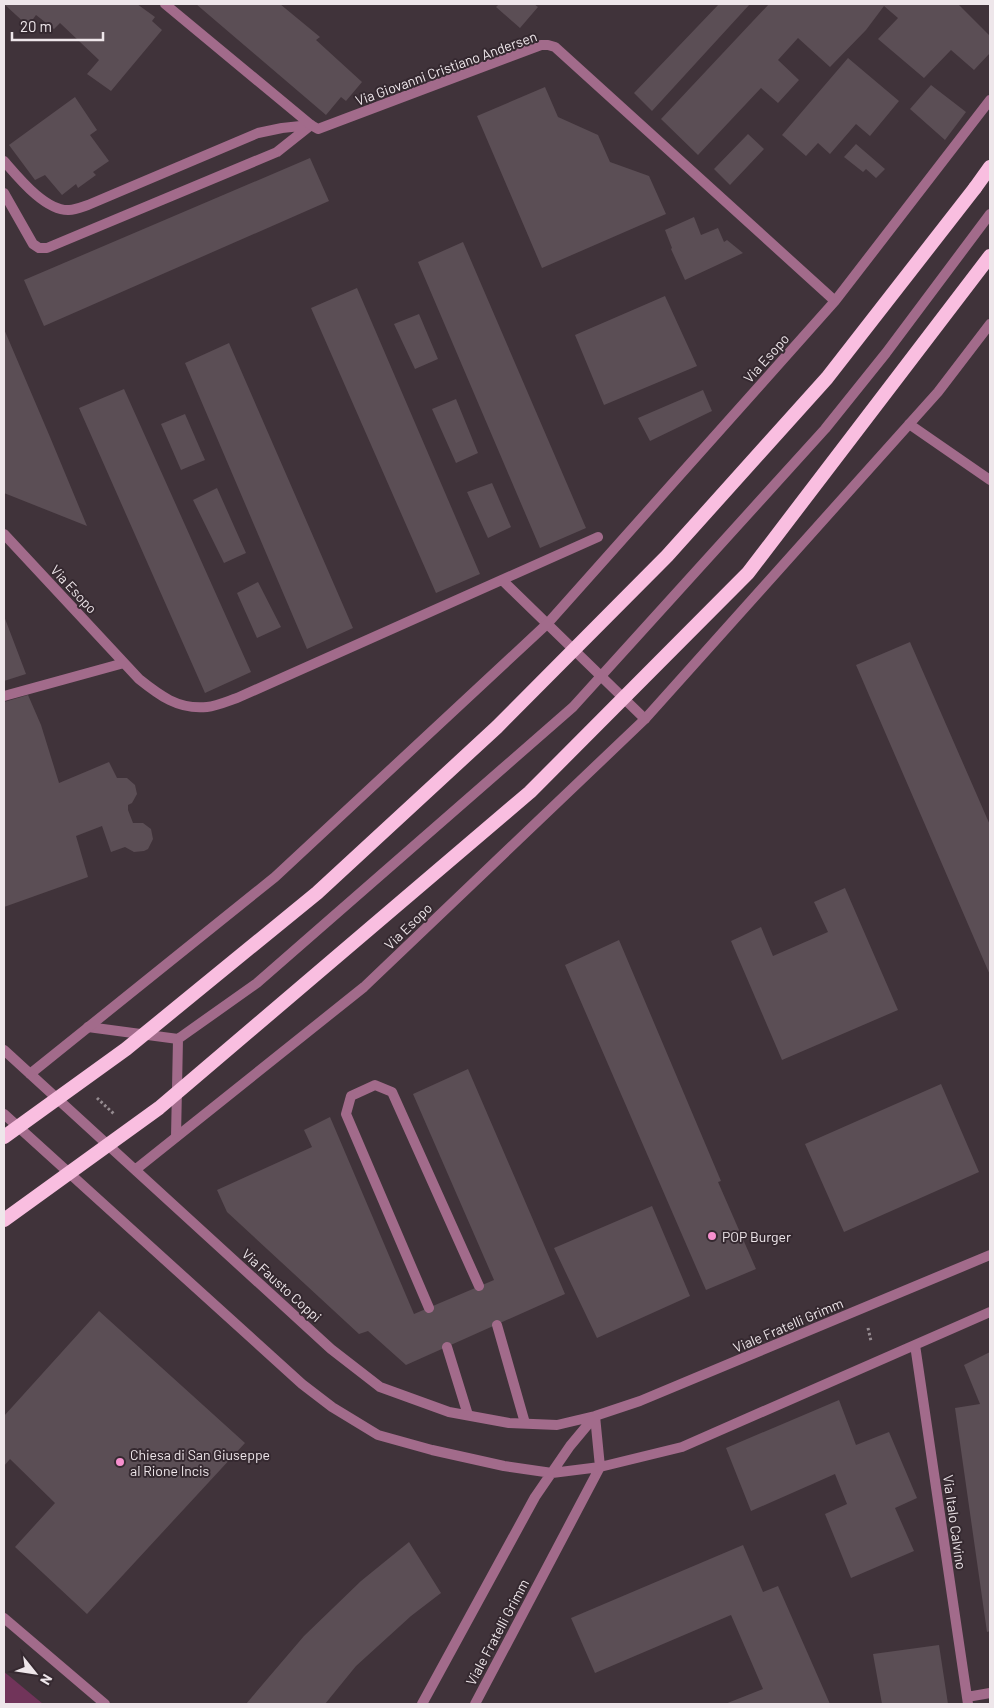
<svg xmlns="http://www.w3.org/2000/svg" width="994" height="1708" font-family="Barlow,sans-serif">
  <style>
    .green { fill: #71345a }
    .building { fill: #5b4e55 }
    .lines { fill: none; stroke-linecap: round; stroke-linejoin: round }
    .path { stroke: #958b90; stroke-width: 3; stroke-dasharray: 2.5 2.5; stroke-linecap: butt }
    .service { stroke: #a26b8b; stroke-width: 10 }
    .minor { stroke: #a26b8b; stroke-width: 10 }
    .trunk { stroke: #f9bee0; stroke-width: 14 }
    .trunk-bridge { stroke: #f9bee0; stroke-width: 14 }
    .poi-dot { fill: #f790ce; stroke: #352930; stroke-width: 2 }
    .labels { text-anchor: middle; dominant-baseline: central; stroke-width: 4; stroke-linejoin: round; paint-order: stroke }
    .street-label { font-size: 14px; fill: #eee6ea; stroke: #352930 }
    .poi-label { font-size: 14px; fill: #eee6ea; stroke: #352930; text-anchor: start }
  </style>
  <rect width="100%" height="100%" fill="#40333a"/>
  <!-- green -->
  <path class="green" d="M 4,1672 L 8,1675 L 43,1704 L 4,1704 Z"/>
  <!-- building -->
  <path class="building" d="M 4,4 L 137,4 L 155,17 L 152,21 L 162,30 L 111,91 L 87,74 L 99,60 L 60,23 L 54,29 L 36,15 L 28,26 Z
    M 196,4 L 280,4 L 320,37 L 316,40 L 362,82 L 346,101 L 341,97 L 326,115 Z
    M 499,4 L 534,4 L 538,7 L 520,28 L 496,7 Z
    M 719,4 L 750,4 L 652,111 L 634,93 Z
    M 769,4 L 958,4 L 990,36 L 990,53 L 974,70 L 951,50 L 924,78 L 878,39 L 898,18 L 884,6 L 866,30 L 830,67 L 798,38 L 778,60 L 799,80 L 778,103 L 761,88 L 698,155 L 661,119 Z
    M 848,58 L 899,101 L 870,136 L 856,124 L 830,154 L 818,143 L 806,156 L 782,135 Z
    M 931,85 L 966,112 L 945,140 L 910,109 Z
    M 545,87 L 558,117 L 598,135 L 610,162 L 649,176 L 666,214 L 542,268 L 477,116 Z
    M 75,97 L 97,130 L 90,135 L 109,161 L 93,172 L 96,175 L 78,188 L 76,184 L 62,195 L 45,175 L 35,180 L 9,145 Z
    M 748,134 L 764,149 L 730,185 L 714,169 Z
    M 856,144 L 885,169 L 876,178 L 866,169 L 863,172 L 844,157 Z
    M 310,158 L 329,201 L 44,326 L 24,280 Z
    M 694,217 L 701,235 L 718,228 L 724,242 L 727,240 L 743,253 L 685,280 L 671,249 L 672,248 L 665,230 Z
    M 463,242 L 586,528 L 540,548 L 418,262 Z
    M 357,288 L 480,574 L 436,593 L 311,308 Z
    M 665,296 L 697,366 L 604,405 L 575,335 Z
    M 419,314 L 438,359 L 415,369 L 394,324 Z
    M 4,329 L 50,437 L 87,526 L 4,493 Z
    M 229,343 L 353,628 L 307,649 L 185,363 Z
    M 124,389 L 251,672 L 205,693 L 79,408 Z
    M 703,390 L 712,411 L 650,441 L 638,418 Z
    M 456,399 L 478,453 L 456,463 L 432,409 Z
    M 185,414 L 205,460 L 181,470 L 161,424 Z
    M 492,483 L 511,527 L 488,538 L 467,492 Z
    M 217,488 L 246,553 L 224,563 L 193,500 Z
    M 258,582 L 281,627 L 257,638 L 237,593 Z
    M 4,616 L 26,674 L 4,681 Z
    M 910,642 L 990,825 L 990,975 L 856,665 Z
    M 28,695 L 41,725 L 59,783 L 109,762 L 117,778 L 127,778 L 135,785 L 137,794 L 132,803 L 128,805 L 128,810 L 133,823 L 143,823 L 151,829 L 153,839 L 148,849 L 144,851 L 134,852 L 125,847 L 111,852 L 102,826 L 76,836 L 88,877 L 4,907 L 4,702 Z
    M 845,888 L 898,1010 L 782,1060 L 731,941 L 761,927 L 773,956 L 828,932 L 814,902 Z
    M 619,940 L 721,1181 L 718,1182 L 756,1269 L 706,1290 L 565,965 Z
    M 468,1069 L 565,1294 L 406,1365 L 368,1331 L 359,1334 L 227,1212 L 217,1190 L 312,1147 L 304,1130 L 330,1117 L 414,1314 L 494,1280 L 413,1094 Z
    M 941,1084 L 979,1172 L 844,1232 L 805,1144 Z
    M 652,1206 L 690,1296 L 597,1338 L 554,1248 Z
    M 99,1311 L 245,1443 L 87,1614 L 15,1547 L 55,1503 L 10,1459 L 4,1466 L 4,1416 Z
    M 990,1352 L 990,1631 L 987,1632 L 955,1408 L 980,1404 L 964,1365 Z
    M 839,1400 L 856,1445 L 889,1432 L 917,1498 L 895,1508 L 914,1551 L 851,1578 L 825,1514 L 847,1504 L 835,1474 L 751,1511 L 726,1448 Z
    M 409,1542 L 441,1593 L 411,1616 L 356,1666 L 325,1704 L 246,1704 L 304,1636 L 361,1581 Z
    M 743,1545 L 763,1592 L 778,1586 L 830,1704 L 725,1704 L 763,1689 L 731,1615 L 595,1673 L 571,1618 Z
    M 939,1645 L 948,1704 L 882,1704 L 873,1654 Z"/>
  <g class="lines">
    <!-- path -->
    <path class="path" d="M 97,1098 L 114,1114
      M 868,1328 L 871,1341"/>
    <!-- service -->
    <path class="service" d="M 4,161 C 18,177 45,211 69,210 C 75,210 82,207 88,205 L 258,133 L 282,128 L 310,125
      M 4,193 L 33,244 L 39,248 L 47,248 L 277,152 L 311,125
      M 4,534 L 139,679 C 159,695 178,710 207,707 C 217,706 228,701 237,698 L 598,537
      M 502,580 L 645,719
      M 4,696 L 124,663
      M 88,1027 L 178,1039 L 257,983 L 573,707 L 825,429 L 886,353 L 990,214
      M 176,1137 L 178,1039
      M 429,1308 L 346,1114 L 351,1096 L 375,1085 L 392,1092 L 479,1286
      M 497,1325 L 525,1423
      M 447,1347 L 468,1415"/>
    <!-- minor -->
    <path class="minor" d="M 165,4 L 311,125 L 318,129 L 541,45 L 548,45 L 555,47 L 835,301
      M 909,424 L 990,480
      M 4,1050 L 331,1349 L 380,1387 L 449,1412 L 509,1423 L 557,1425 L 595,1416 L 640,1401 L 990,1255
      M 30,1074 L 275,877 L 548,623 L 835,301 L 990,100
      M 4,1114 L 302,1384 L 332,1407 L 378,1435 L 432,1450 L 504,1466 L 552,1473 L 600,1467 L 682,1447 L 990,1312
      M 135,1170 L 364,987 L 645,719 L 938,392 L 990,324
      M 915,1345 L 968,1704
      M 4,1618 L 105,1704
      M 967,1697 L 990,1693
      M 422,1704 L 535,1497 L 570,1446 L 595,1416
      M 475,1704 L 600,1467 L 595,1416"/>
    <!-- trunk -->
    <path class="trunk" d="M 975,188 L 990,167"/>
    <!-- trunk-bridge -->
    <path class="trunk-bridge" d="M 4,1137 L 126,1049 L 317,893 L 497,727 L 667,556 L 827,378 L 975,188
      M 4,1220 L 159,1108 L 530,792 L 748,573 L 990,256"/>
  </g>
  <!-- markers -->
  <g class="poi-dot">
    <circle cx="712" cy="1236" r="5"/>
    <circle cx="120" cy="1462" r="5"/>
  </g>
  <g class="labels">
    <!-- street labels -->
    <g class="street-label">
      <text transform="translate(446 68) rotate(-20)">Via Giovanni Cristiano Andersen</text>
      <text transform="translate(766 358) rotate(-48)">Via Esopo</text>
      <text transform="translate(74 589) rotate(47)">Via Esopo</text>
      <text transform="translate(408 926) rotate(-44)">Via Esopo</text>
      <text transform="translate(282 1285) rotate(42)">Via Fausto Coppi</text>
      <text transform="translate(788 1325) rotate(-23)">Viale Fratelli Grimm</text>
      <text transform="translate(955 1522) rotate(82)">Via Italo Calvino</text>
      <text transform="translate(497 1632) rotate(-62)">Viale Fratelli Grimm</text>
    </g>
    <!-- poi labels -->
    <g class="poi-label">
      <text x="722" y="1236">POP Burger</text>
      <text x="130" y="1454">Chiesa di San Giuseppe<tspan x="130" dy="16">al Rione Incis</tspan></text>
    </g>
  </g>
  <!-- border -->
  <rect width="994" height="1708" fill="none" stroke="#eee6ea" stroke-width="10"/>
  <!-- north arrow -->
  <g transform="translate(35 1673) rotate(120)" stroke="#352930" stroke-width="4" paint-order="stroke">
  <path d="M0-4L9 19L0 12L-9 19Z" fill="#eee6ea"/>
  <text y="-8" font-size="14" font-weight="bold" text-anchor="middle" fill="#eee6ea">N</text>
  </g>
  <!-- scale -->
  <path d="M12 32v8h91v-8" fill="none" stroke="#eee6ea" stroke-width="2.5"/>
  <text x="20" y="32" font-size="15" fill="#eee6ea" stroke="#352930" stroke-width="4" paint-order="stroke">20 m</text>
</svg>
